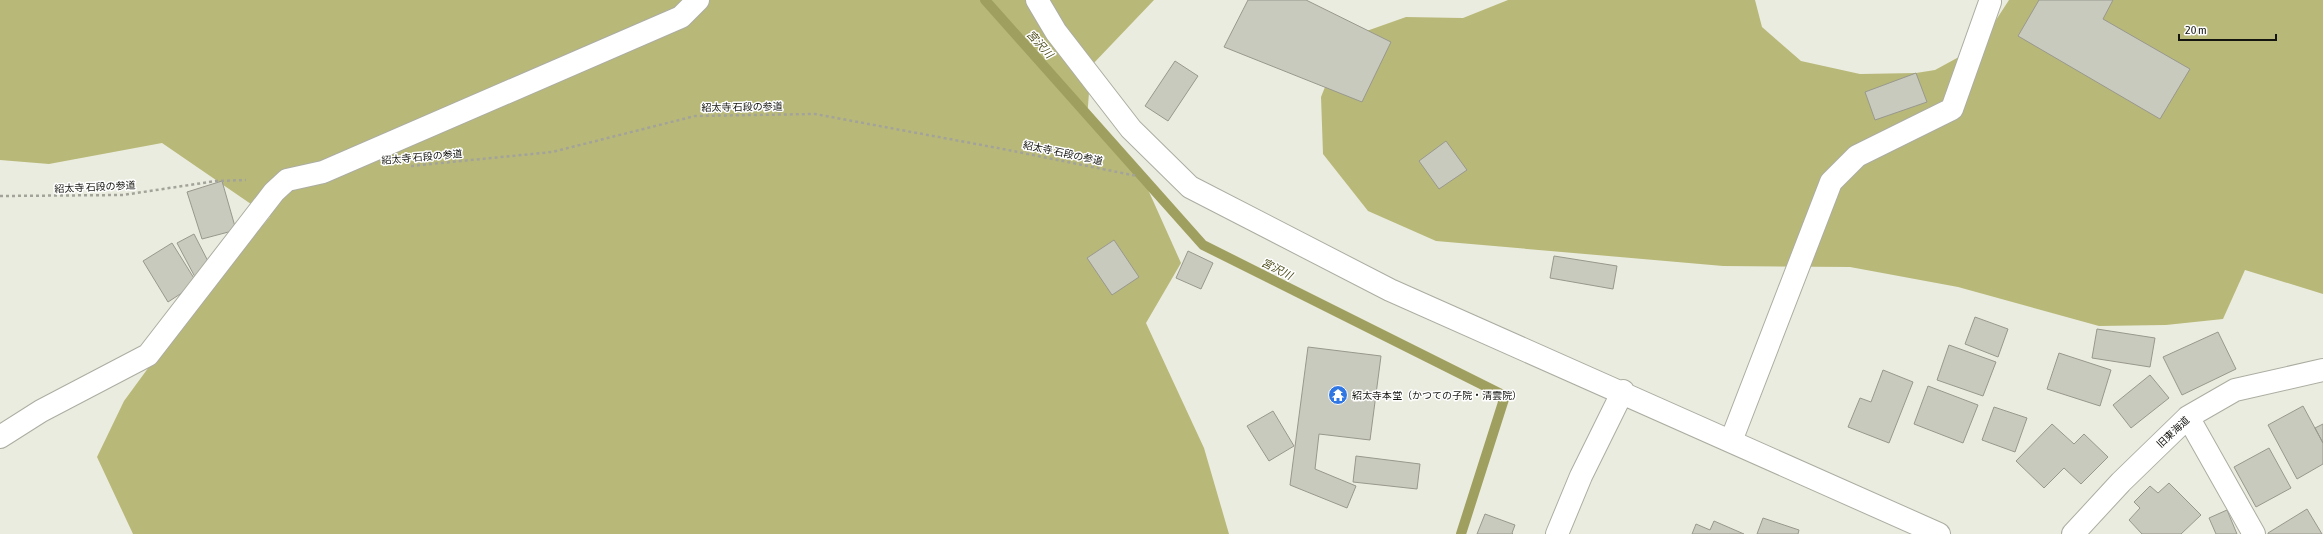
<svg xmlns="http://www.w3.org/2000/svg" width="2323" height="534" font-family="'Asap Condensed','Noto Sans JP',sans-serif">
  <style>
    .forest { fill: #b8b979 }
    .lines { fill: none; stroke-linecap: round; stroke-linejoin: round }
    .stream { stroke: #9fa060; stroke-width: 10 }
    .building { fill: #c9cabe; stroke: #98988d }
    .minor-casing { stroke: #acada1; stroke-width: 24 }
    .path { stroke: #a3a39a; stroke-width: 2.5; stroke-dasharray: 3 3; stroke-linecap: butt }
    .minor { stroke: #fff; stroke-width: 22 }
    .labels { text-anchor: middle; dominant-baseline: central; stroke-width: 3; stroke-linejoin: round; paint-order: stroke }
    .street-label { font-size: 10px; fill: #141410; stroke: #fff }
    .poi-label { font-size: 10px; fill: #141410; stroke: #fff; text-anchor: start }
    .water-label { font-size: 11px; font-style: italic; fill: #4f4f1e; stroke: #fff }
  </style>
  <rect width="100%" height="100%" fill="#ebece0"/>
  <!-- forest -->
  <path class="forest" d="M 0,0 L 1154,0 L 1091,66 L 1087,119 L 1141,174 L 1181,263 L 1146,323 L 1204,448 L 1229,534 L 133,534 L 97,457 L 124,401 L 198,300 L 270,217 L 162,143 L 49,164 L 0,160 Z
    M 1508,0 L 1755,0 L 1762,27 L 1801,61 L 1860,74 L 1916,73 L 1935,70 L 1979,46 L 2009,0 L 2323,0 L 2323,294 L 2245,270 L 2223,319 L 2166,325 L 2099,326 L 1958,287 L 1850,267 L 1723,266 L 1436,241 L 1368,211 L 1323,154 L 1321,97 L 1344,39 L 1406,17 L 1463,18 Z"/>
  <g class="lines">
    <!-- stream -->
    <path class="stream" d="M 985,0 L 1203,245 L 1505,396 L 1461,534"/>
  </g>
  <!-- building -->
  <path class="building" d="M 1248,0 L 1306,0 L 1391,42 L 1362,102 L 1224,47 Z
    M 2039,0 L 2113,0 L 2103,19 L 2190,69 L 2160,119 L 2018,36 Z
    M 1175,61 L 1198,76 L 1168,121 L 1145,106 Z
    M 1916,73 L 1927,102 L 1875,120 L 1865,92 Z
    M 1446,141 L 1467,170 L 1439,189 L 1419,161 Z
    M 222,181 L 236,230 L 202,239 L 187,192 Z
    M 194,234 L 212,269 L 195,277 L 177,243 Z
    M 1114,240 L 1139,277 L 1112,295 L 1087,258 Z
    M 172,243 L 197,283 L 168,302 L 143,261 Z
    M 1188,251 L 1213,263 L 1201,289 L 1176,278 Z
    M 1554,256 L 1617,266 L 1613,289 L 1550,278 Z
    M 1975,317 L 2008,329 L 1998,357 L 1965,344 Z
    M 2097,329 L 2155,338 L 2150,367 L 2092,358 Z
    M 2218,332 L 2236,369 L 2182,395 L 2163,357 Z
    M 1949,345 L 1996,362 L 1983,396 L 1937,380 Z
    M 1308,347 L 1381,356 L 1370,440 L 1319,434 L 1315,469 L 1356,486 L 1347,508 L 1290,485 Z
    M 2059,353 L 2111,370 L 2100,406 L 2047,389 Z
    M 1883,370 L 1913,382 L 1889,443 L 1848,427 L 1860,398 L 1871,402 Z
    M 2150,375 L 2169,398 L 2131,428 L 2113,405 Z
    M 1928,386 L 1978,405 L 1963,443 L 1914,424 Z
    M 2303,406 L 2323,443 L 2323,464 L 2297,479 L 2268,425 Z
    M 1994,407 L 2027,418 L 2015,452 L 1982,440 Z
    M 1273,411 L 1294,446 L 1269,461 L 1247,426 Z
    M 2052,424 L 2074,444 L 2084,434 L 2108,457 L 2081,484 L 2064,468 L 2044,488 L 2016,461 Z
    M 2323,424 L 2323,443 L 2315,428 Z
    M 2269,448 L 2291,488 L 2256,507 L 2234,467 Z
    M 1356,456 L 1420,464 L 1417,489 L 1353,482 Z
    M 2169,483 L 2201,515 L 2181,534 L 2142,534 L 2129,520 L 2140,508 L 2134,502 L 2150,486 L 2158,493 Z
    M 2307,509 L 2322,534 L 2268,534 L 2268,533 Z
    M 2227,510 L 2237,534 L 2216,534 L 2209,518 Z
    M 1485,514 L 1515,525 L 1512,533 L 1513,534 L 1477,534 Z
    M 1763,518 L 1799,530 L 1798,534 L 1757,534 Z
    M 1714,521 L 1744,534 L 1692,534 L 1696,524 L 1710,530 Z"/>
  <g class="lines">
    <defs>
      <path id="minor" d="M 1037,0 L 1056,32 L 1131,129 L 1190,187 L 1390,290 L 1939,534
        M 2188,417 L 2254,534
        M 0,437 L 41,411 L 148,355 L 274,192 L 287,180 L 323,172 L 681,17 L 698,0
        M 1731,441 L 1831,182 L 1857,156 L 1952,109 L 1990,2
        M 1557,534 L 1581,476 L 1623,391
        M 2073,534 L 2121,482 L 2188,417 L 2235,390 L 2323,370"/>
    </defs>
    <!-- minor casing -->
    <use href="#minor" class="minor-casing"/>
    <!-- path -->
    <path class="path" d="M 411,166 L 552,152 L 695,116 L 815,114 L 1003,149 L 1137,176
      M 0,196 L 123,195 L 216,181 L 246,180"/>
    <!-- minor -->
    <use href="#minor" class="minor"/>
  </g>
  <!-- icons -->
  <defs>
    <symbol id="temple-disc" viewBox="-11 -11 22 22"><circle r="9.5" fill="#3177e4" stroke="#fff"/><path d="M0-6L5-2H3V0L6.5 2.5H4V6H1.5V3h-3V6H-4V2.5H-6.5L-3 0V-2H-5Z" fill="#fff"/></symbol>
  </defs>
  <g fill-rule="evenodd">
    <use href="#temple-disc" x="1327" y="384" width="22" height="22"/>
  </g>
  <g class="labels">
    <!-- street labels -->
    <g class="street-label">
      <text transform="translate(742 107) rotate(-1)">紹太寺 石段の参道</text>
      <text transform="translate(1063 153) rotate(12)">紹太寺 石段の参道</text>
      <text transform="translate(422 157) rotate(-5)">紹太寺 石段の参道</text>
      <text transform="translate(95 187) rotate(-3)">紹太寺 石段の参道</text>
      <text transform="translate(2173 432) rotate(-43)">旧東海道</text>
    </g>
    <!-- poi labels -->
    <g class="poi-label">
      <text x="1352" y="395">紹太寺本堂（かつての子院・清雲院）</text>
    </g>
    <!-- water labels -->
    <g class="water-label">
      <text transform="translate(1040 44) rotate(48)">宮沢川</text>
      <text transform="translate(1277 269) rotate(27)">宮沢川</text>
    </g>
  </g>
  <!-- scale -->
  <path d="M2179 34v6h97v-6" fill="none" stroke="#141410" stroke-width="2"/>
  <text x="2185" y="34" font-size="12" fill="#141410" stroke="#ffffff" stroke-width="3" paint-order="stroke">20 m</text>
</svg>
